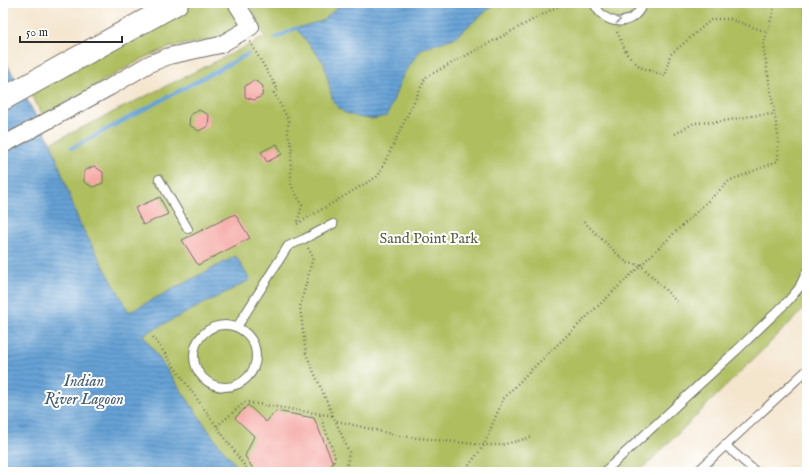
<svg xmlns="http://www.w3.org/2000/svg" width="810" height="475" font-family="'IM FELL English',serif">
  <style>
    .park { fill: #afbf61; stroke: #6d7546 }
    .water { fill: url(#water-rules); stroke: #486680 }
    .lines { fill: none; stroke-linecap: round; stroke-linejoin: round }
    .stream { stroke: #66a2d6; stroke-width: 4 }
    .building { fill: #f5a9a4 }
    .lane-casing { stroke: #716c64; stroke-width: 10 }
    .street-casing { stroke: #716c64; stroke-width: 18 }
    .secondary-casing { stroke: #716c64; stroke-width: 24 }
    .path { stroke: #716c64; stroke-width: 2.5; stroke-dasharray: 1 3; stroke-linecap: butt }
    .lane { stroke: #fff; stroke-width: 8 }
    .street { stroke: #fff; stroke-width: 16 }
    .secondary { stroke: #fff; stroke-width: 22 }
    .oneway { stroke: #a0a0a0 }
    .labels { text-anchor: middle; dominant-baseline: central; stroke-width: 4; stroke-linejoin: round; paint-order: stroke }
    .park-label { font-size: 15px; fill: #595f3e; stroke: #fff }
    .water-label { font-size: 16px; font-style: italic; fill: #435b6f; stroke: #fff }
  </style>
  <defs>
    <pattern id="water-rules" width="6" height="5" patternUnits="userSpaceOnUse"><rect width="6" height="5" fill="#66a2d6"/><path d="M0 2.5h6" fill="none" stroke="#5484ae"/></pattern>
  </defs>
  <rect width="100%" height="100%" fill="#fff"/>
  <filter id="ink" filterUnits="userSpaceOnUse"><feTurbulence type="fractalNoise" baseFrequency=".025" numOctaves="2"/><feDisplacementMap in="SourceGraphic" scale="8" xChannelSelector="R" yChannelSelector="G"/><feConvolveMatrix kernelMatrix="1 2 1 2 8 2 1 2 1" color-interpolation-filters="sRGB"/></filter>
  <filter id="wash" filterUnits="userSpaceOnUse"><feTurbulence type="fractalNoise" baseFrequency=".012" numOctaves="4" result="noise"/><feDisplacementMap in="SourceGraphic" scale="16" xChannelSelector="R" yChannelSelector="G"/><feGaussianBlur stdDeviation="0.9" result="paint"/><feColorMatrix in="noise" values="0 0 0 0 0 0 0 0 0 0 0 0 0 0 0 0 0 1.4 0 .05"/><feComposite in="paint" operator="in"/></filter>
  <g filter="url(#wash)">
    <rect width="100%" height="100%" fill="#f4e5cd"/>
    <!-- park -->
    <path class="park" d="M 192,3 L 228,3 L 240,24 L 218,38 L 168,48 L 146,57 L 43,115 L 30,93 Z
      M 249,3 L 807,3 L 807,306 L 639,472 L 241,472 L 213,437 L 143,335 L 129,312 L 79,222 L 51,143 L 265,37 Z"/>
    <!-- water -->
    <path class="water" d="M 349,3 L 496,3 L 454,38 L 421,49 L 403,75 L 387,116 L 372,119 L 357,117 L 343,112 L 333,102 L 324,63 L 296,28 L 322,21 L 340,5 Z
      M 3,57 L 51,143 L 79,222 L 129,312 L 236,256 L 250,280 L 143,335 L 213,437 L 241,472 L 3,472 Z"/>
    <g class="lines">
      <!-- stream -->
      <path class="stream" d="M 276,38 L 296,28
        M 72,148 L 248,54"/>
    </g>
    <g id="blocks">
      <!-- building -->
      <path class="building" d="M 254,80 L 263,86 L 262,96 L 254,100 L 245,97 L 245,86 Z
        M 199,110 L 209,115 L 208,126 L 199,131 L 189,125 L 190,115 Z
        M 277,144 L 282,154 L 267,162 L 261,152 Z
        M 94,166 L 103,172 L 103,183 L 93,187 L 84,182 L 84,171 Z
        M 160,197 L 168,214 L 143,225 L 135,208 Z
        M 235,214 L 250,238 L 198,265 L 182,240 Z
        M 248,405 L 266,422 L 276,411 L 314,418 L 333,463 L 326,472 L 255,472 L 245,456 L 254,436 L 235,418 Z"/>
    </g>
  </g>
  <g filter="url(#ink)">
    <use href="#blocks" fill-opacity="0" stroke="#716c64" stroke-width="1"/>
    <g class="lines">
      <defs>
        <path id="lane" d="M 594,3 C 604,27 634,28 643,3
          M 159,179 L 188,229
          M194 356a31 31 0 1 1 62 0a31 31 0 1 1-62 0Z
          M 237,327 L 288,246 L 304,239 L 333,224
          M 725,445 L 756,472
          M 604,472 L 737,350 L 788,301 L 799,288 L 807,271
          M 697,472 L 807,370"/>
        <path id="street" d="M 3,145 L 110,87 L 149,64 L 169,56 L 220,45 L 251,27 L 236,3"/>
        <path id="secondary" d="M 3,99 L 177,3"/>
      </defs>
      <!-- lane casing -->
      <use href="#lane" class="lane-casing"/>
      <!-- street casing -->
      <use href="#street" class="street-casing"/>
      <!-- secondary casing -->
      <use href="#secondary" class="secondary-casing"/>
      <!-- path -->
      <path class="path" d="M 617,32 L 627,54 L 640,67 L 665,76 L 670,55 L 712,19 L 730,19 L 767,32
        M 250,42 L 278,90 L 274,93 L 289,121 L 287,130 L 292,147 L 291,159 L 291,185 L 302,205 L 297,224 L 378,176 L 426,77 L 564,3
        M 675,134 L 694,123 L 718,122 L 751,116 L 774,114
        M 584,222 L 627,263 L 641,265 L 679,304
        M 308,248 L 313,257 L 300,307 L 306,354 L 349,452 L 346,472
        M 153,337 L 249,472
        M 320,415 L 335,456 L 333,463
        M 337,421 L 400,436 L 484,445 L 501,445 L 533,437
        M 217,426 L 245,402 L 334,416
        M 464,472 L 484,445 L 503,399 L 530,371 L 729,181 L 778,161 L 778,135 L 763,45 L 773,13 L 774,3"/>
      <!-- lane -->
      <use href="#lane" class="lane"/>
      <!-- street -->
      <use href="#street" class="street"/>
      <!-- secondary -->
      <use href="#secondary" class="secondary"/>
    </g>
    <!-- one-way arrows -->
    <defs><path id="oneway-chevron" d="M-2-3.5L2.5 0L-2 3.5" fill="none" stroke-width="1.6" stroke-linecap="round" stroke-linejoin="round"/></defs>
    <use class="oneway" href="#oneway-chevron" transform="translate(618 20) rotate(-1)"/>
  </g>
  <g class="labels">
    <!-- park labels -->
    <g class="park-label">
      <text x="429" y="238">Sand Point Park</text>
    </g>
    <!-- water labels -->
    <g class="water-label">
      <text x="84" y="382">Indian<tspan x="84" dy="18">River Lagoon</tspan></text>
    </g>
  </g>
  <!-- margin -->
  <rect width="810" height="475" fill="none" stroke="#fff" stroke-width="16"/>
  <!-- scale -->
  <path d="M20 36v6h102v-6" fill="none" stroke="#2b2b2b" stroke-width="2"/>
  <text x="26" y="36" font-size="12" fill="#2b2b2b" stroke="#ffffff" stroke-width="3" paint-order="stroke">50 m</text>
</svg>
